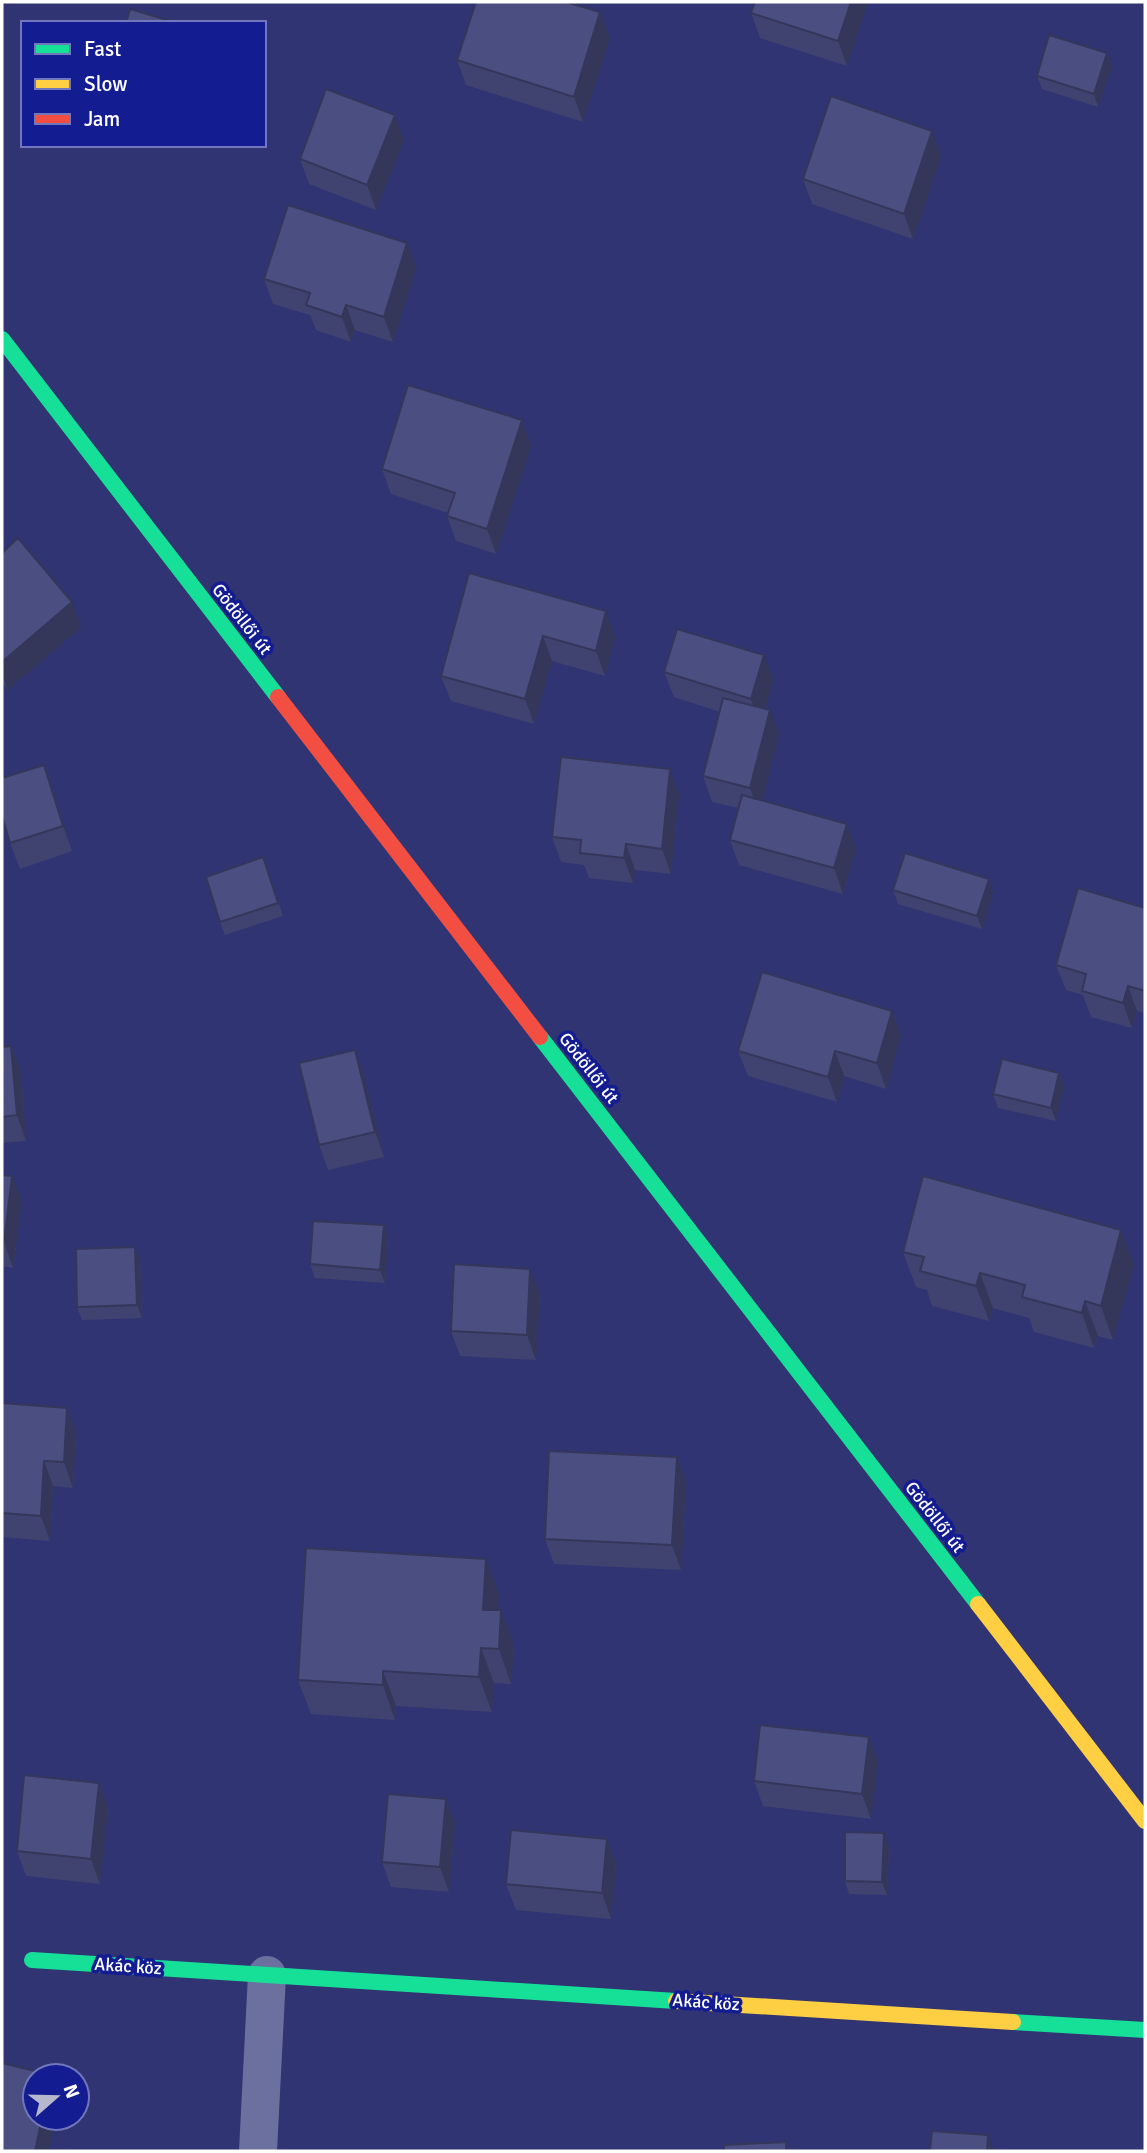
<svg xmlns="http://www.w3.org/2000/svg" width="1147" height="2153" font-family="Signika,sans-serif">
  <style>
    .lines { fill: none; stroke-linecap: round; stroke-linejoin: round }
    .street { stroke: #6c709e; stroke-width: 38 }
    .fast { stroke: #16e098; stroke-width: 16 }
    .slow { stroke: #ffcf43; stroke-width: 16 }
    .jam { stroke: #f24e42; stroke-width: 16 }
    .wall { fill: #40436f }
    .shaded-wall { fill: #34375a }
    .building { fill: #4b4e81; stroke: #34375a; stroke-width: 2 }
    .labels { text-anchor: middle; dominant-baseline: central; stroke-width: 7; stroke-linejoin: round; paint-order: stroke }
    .street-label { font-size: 18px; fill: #fff; stroke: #131c90 }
  </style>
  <rect width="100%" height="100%" fill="#303473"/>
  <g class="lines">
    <!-- street -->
    <path class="street" d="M 258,2151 L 267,1975"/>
    <!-- fast -->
    <path class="fast" d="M 2,339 L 278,697
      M 540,1037 L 978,1604
      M 32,1960 L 676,2001
      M 1013,2022 L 1145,2030"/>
    <!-- slow -->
    <path class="slow" d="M 978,1604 L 1145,1821
      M 676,2001 L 1013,2022"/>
    <!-- jam -->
    <path class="jam" d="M 278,697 L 540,1037"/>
  </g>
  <!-- wall -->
  <path class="wall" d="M 755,2 L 868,2 L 847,66 L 760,38 L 751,13 Z
    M 600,12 L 610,38 L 583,122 L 466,85 L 457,60 Z
    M 1107,53 L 1112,66 L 1098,107 L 1042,89 L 1037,76 Z
    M 404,140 L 376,210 L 309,184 L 300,159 Z
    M 941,157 L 913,239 L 812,204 L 803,179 Z
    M 407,243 L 416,268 L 393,342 L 355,330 L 351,342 L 316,330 L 310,315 L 273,304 L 264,279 Z
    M 522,420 L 531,446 L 496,554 L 456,541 L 447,516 L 448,513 L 391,494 L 382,469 Z
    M 2,553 L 81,627 L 8,690 L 2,683 Z
    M 469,573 L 615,637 L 605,676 L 552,661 L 534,724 L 451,701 L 441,676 Z
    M 664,672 L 774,680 L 765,709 L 779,735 L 762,800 L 847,824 L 856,849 L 843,894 L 739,865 L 730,840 L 739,808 L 712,802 L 703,776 L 720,712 L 674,697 Z
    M 53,790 L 72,851 L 20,869 L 10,843 Z
    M 679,794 L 671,874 L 635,870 L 633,883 L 589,878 L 584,865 L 561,862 L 552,837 Z
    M 263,857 L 283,916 L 225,935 L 220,922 Z
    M 893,890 L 993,892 L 982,929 L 898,904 Z
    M 1145,908 L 1145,1013 L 1137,1011 L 1132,1028 L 1091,1017 L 1083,995 L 1066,990 L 1056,965 Z
    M 892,1011 L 901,1036 L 886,1089 L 844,1076 L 837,1102 L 748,1076 L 738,1051 Z
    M 11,1046 L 21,1071 L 26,1141 L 2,1143 L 2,1047 Z
    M 355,1050 L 364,1075 L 384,1157 L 328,1170 L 319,1145 Z
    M 1059,1073 L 1064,1086 L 1056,1121 L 998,1108 L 993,1094 Z
    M 2,1175 L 22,1201 L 13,1268 L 2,1266 Z
    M 1121,1230 L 1134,1264 L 1113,1340 L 1098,1336 L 1094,1348 L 1034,1332 L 1029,1318 L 993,1308 L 989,1321 L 932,1306 L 927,1290 L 916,1287 L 903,1252 Z
    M 388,1238 L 385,1283 L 315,1278 L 310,1264 Z
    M 140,1260 L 142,1318 L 82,1320 L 77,1307 Z
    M 540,1294 L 536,1360 L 460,1356 L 451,1331 Z
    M 2,1403 L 76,1433 L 73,1488 L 53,1486 L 50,1541 L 2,1537 Z
    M 686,1482 L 681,1570 L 554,1564 L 545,1539 Z
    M 486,1559 L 499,1594 L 498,1610 L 514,1645 L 511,1684 L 494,1683 L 492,1712 L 396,1706 L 395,1720 L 311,1714 L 298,1680 Z
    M 878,1762 L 871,1819 L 763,1806 L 754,1781 Z
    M 99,1783 L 108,1808 L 100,1884 L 26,1876 L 17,1851 Z
    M 446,1799 L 455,1824 L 449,1892 L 391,1887 L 382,1862 Z
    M 889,1846 L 887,1895 L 849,1894 L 845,1881 Z
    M 616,1864 L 611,1919 L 516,1910 L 506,1884 Z"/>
  <!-- shaded-wall -->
  <path class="shaded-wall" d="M 851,2 L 868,2 L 847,66 L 838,41 Z
    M 600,12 L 610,38 L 583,122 L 574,97 Z
    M 1107,53 L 1112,66 L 1098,107 L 1094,94 Z
    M 395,115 L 404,140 L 376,210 L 367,185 Z
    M 932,131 L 941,157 L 913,239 L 904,214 Z
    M 407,243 L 416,268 L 393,342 L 384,317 Z
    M 346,305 L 355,330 L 351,342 L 342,317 Z
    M 522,420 L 531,446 L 496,554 L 487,529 Z
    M 72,602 L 81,627 L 8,690 L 2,674 L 2,662 Z
    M 606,611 L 615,637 L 605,676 L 596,651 Z
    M 543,636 L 552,661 L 534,724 L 525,699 Z
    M 764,655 L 774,680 L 760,724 L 751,699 Z
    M 770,710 L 779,735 L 759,813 L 750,788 Z
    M 44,765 L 53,790 L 72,851 L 63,826 Z
    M 670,769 L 679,794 L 671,874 L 662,849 Z
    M 847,824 L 856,849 L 843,894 L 834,868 Z
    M 626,844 L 635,870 L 633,883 L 624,858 Z
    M 989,879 L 993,892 L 982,929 L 977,916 Z
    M 1128,986 L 1137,1011 L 1132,1028 L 1123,1003 Z
    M 892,1011 L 901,1036 L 886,1089 L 877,1063 Z
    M 11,1046 L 21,1071 L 26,1141 L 17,1115 Z
    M 355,1050 L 364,1075 L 384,1157 L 375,1132 Z
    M 835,1051 L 844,1076 L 837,1102 L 828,1077 Z
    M 1059,1073 L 1064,1086 L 1056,1121 L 1051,1108 Z
    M 12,1176 L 22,1201 L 13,1268 L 4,1242 Z
    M 384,1225 L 388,1238 L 385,1283 L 380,1270 Z
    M 1121,1230 L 1134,1264 L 1113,1340 L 1101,1306 Z
    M 135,1247 L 140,1260 L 142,1318 L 137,1305 Z
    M 530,1269 L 540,1294 L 536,1360 L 527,1335 Z
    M 980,1273 L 993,1308 L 989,1321 L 976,1286 Z
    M 1085,1301 L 1098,1336 L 1094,1348 L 1082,1313 Z
    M 67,1408 L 76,1433 L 73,1488 L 64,1462 Z
    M 677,1457 L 686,1482 L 681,1570 L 672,1545 Z
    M 44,1461 L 53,1486 L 50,1541 L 41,1516 Z
    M 486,1559 L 499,1594 L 496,1644 L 483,1610 Z
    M 501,1610 L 514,1645 L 511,1684 L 499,1649 Z
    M 481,1648 L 494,1683 L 492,1712 L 479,1677 Z
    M 383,1671 L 396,1706 L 395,1720 L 383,1685 Z
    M 869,1737 L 878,1762 L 871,1819 L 862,1794 Z
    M 99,1783 L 108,1808 L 100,1884 L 91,1859 Z
    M 446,1799 L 455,1824 L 449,1892 L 440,1867 Z
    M 884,1833 L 889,1846 L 887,1895 L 882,1882 Z
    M 607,1839 L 616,1864 L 611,1919 L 602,1893 Z
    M 42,2118 L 56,2118 L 49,2151 L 35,2151 Z
    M 988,2135 L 993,2148 L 993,2151 L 987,2151 Z"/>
  <!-- building -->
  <path class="building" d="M 476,2 L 566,2 L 600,12 L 574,97 L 457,60 Z
    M 755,2 L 851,2 L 838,41 L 751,13 Z
    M 130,9 L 177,23 L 126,23 Z
    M 1049,35 L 1107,53 L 1094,94 L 1037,76 Z
    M 326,89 L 395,115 L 367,185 L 300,159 Z
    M 831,96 L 932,131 L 904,214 L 803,179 Z
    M 288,205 L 407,243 L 384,317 L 346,305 L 342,317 L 306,305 L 310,293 L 264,279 Z
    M 408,385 L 522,420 L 487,529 L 447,516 L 455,493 L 382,469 Z
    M 18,538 L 72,602 L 2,662 L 2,553 Z
    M 469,573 L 606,611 L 596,651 L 543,636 L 525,699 L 441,676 Z
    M 677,629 L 764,655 L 751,699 L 664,672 Z
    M 723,698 L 770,710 L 750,788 L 703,776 Z
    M 561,757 L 670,769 L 662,849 L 626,844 L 624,858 L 580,853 L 581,840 L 552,837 Z
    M 44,765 L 63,826 L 10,843 L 2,816 L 2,778 Z
    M 742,795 L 847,824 L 834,868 L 730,840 Z
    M 905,853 L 989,879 L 977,916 L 893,890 Z
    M 263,857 L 278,903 L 220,922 L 206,877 Z
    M 1078,888 L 1145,908 L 1145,991 L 1128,986 L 1123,1003 L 1082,991 L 1086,974 L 1056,965 Z
    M 762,972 L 892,1011 L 877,1063 L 835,1051 L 828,1077 L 738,1051 Z
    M 11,1046 L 17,1115 L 2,1117 L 2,1047 Z
    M 355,1050 L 375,1132 L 319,1145 L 299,1063 Z
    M 1002,1059 L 1059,1073 L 1051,1108 L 993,1094 Z
    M 2,1175 L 12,1176 L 4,1242 L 2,1242 Z
    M 923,1176 L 1121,1230 L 1101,1306 L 1085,1301 L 1082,1313 L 1022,1297 L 1025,1285 L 980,1273 L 976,1286 L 920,1271 L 924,1257 L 903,1252 Z
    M 313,1221 L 384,1225 L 380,1270 L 310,1264 Z
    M 135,1247 L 137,1305 L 77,1307 L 76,1249 Z
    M 454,1264 L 530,1269 L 527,1335 L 451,1331 Z
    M 2,1403 L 67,1408 L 64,1462 L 44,1461 L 41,1516 L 2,1513 Z
    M 549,1451 L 677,1457 L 672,1545 L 545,1539 Z
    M 306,1548 L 486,1559 L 483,1610 L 501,1610 L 499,1649 L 481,1648 L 479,1677 L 383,1671 L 383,1685 L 298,1680 Z
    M 760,1725 L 869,1737 L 862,1794 L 754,1781 Z
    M 24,1775 L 99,1783 L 91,1859 L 17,1851 Z
    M 388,1794 L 446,1799 L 440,1867 L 382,1862 Z
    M 511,1830 L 607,1839 L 602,1893 L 506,1884 Z
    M 845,1832 L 884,1833 L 882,1882 L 845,1881 Z
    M 2,2063 L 51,2075 L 51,2076 L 35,2076 L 35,2118 L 42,2118 L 35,2151 L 2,2151 Z
    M 932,2131 L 988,2135 L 987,2151 L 930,2151 Z
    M 786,2142 L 786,2151 L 724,2151 L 724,2145 Z"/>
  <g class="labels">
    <!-- street labels -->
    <g class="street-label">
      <text transform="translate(242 619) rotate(52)">Gödöllői út</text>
      <text transform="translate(589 1068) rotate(52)">Gödöllői út</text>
      <text transform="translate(935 1517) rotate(52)">Gödöllői út</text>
      <text transform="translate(128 1966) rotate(4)">Akác köz</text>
      <text transform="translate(706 2002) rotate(4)">Akác köz</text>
    </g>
  </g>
  <!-- border -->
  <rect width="1147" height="2153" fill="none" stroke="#ffffff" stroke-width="7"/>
  <!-- legend -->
  <rect x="21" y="21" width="245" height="126" fill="#131c90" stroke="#7177bc" stroke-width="2"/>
  <rect x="35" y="44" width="35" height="10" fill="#16e098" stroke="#7177bc" stroke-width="2"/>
  <text x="84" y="56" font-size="21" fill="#ffffff">Fast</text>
  <rect x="35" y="79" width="35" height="10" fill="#ffcf43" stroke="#7177bc" stroke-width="2"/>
  <text x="84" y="91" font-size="21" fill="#ffffff">Slow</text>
  <rect x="35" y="114" width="35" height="10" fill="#f24e42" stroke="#7177bc" stroke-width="2"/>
  <text x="84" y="126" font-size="21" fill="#ffffff">Jam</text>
  <!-- north arrow -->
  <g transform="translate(56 2097) rotate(70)"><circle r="33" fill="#131c90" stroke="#7177bc" stroke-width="2"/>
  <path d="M0-5L12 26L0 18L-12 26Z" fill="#b7b8ce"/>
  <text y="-10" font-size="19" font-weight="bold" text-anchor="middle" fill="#ffffff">N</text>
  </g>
</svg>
